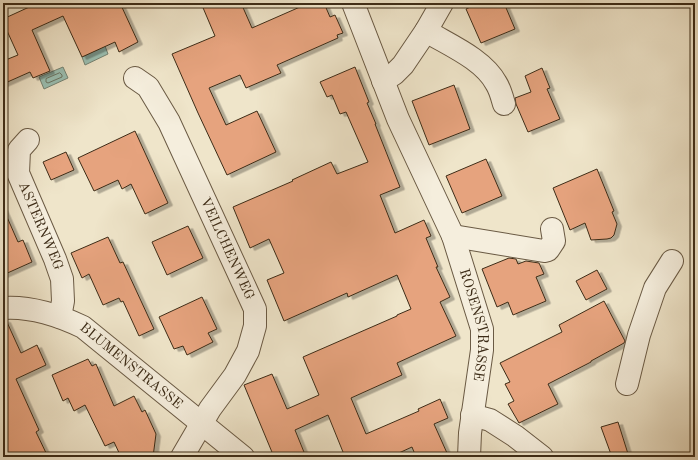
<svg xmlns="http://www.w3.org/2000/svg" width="698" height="460" font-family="'Old Standard TT',serif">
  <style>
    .water { fill: #9abfb2; stroke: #758474 }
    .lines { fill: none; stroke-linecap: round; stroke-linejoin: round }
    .shore { stroke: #6c7664; stroke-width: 1 }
    .building { fill: #e6a37e; stroke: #3d2c17; filter: url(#shadow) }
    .minor-casing { stroke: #6a5a44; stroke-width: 24 }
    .minor { stroke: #f5eedd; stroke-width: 22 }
    .labels { text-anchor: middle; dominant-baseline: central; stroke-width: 3.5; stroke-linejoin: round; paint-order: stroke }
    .street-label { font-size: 14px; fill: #3d2c17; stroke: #f5eedd }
  </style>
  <defs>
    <filter id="shadow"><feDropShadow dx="4.5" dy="2.5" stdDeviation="0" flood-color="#0004"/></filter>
  </defs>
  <rect width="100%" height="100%" fill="#efe5ca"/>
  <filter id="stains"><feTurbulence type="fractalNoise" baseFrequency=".005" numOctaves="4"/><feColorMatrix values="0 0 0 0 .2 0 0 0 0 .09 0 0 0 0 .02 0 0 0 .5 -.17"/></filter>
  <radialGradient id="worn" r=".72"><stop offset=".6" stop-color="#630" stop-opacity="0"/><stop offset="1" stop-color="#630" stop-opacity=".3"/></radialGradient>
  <!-- water -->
  <path class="water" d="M 105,46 L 108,54 L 85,65 L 82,57 Z
    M 63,67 L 68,78 L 44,89 L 39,77 Z"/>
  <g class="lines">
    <!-- shore -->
    <path class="shore" d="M 60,73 L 62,75 L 62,77 L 48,83 L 46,82 L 46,79 Z"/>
  </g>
  <!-- building -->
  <path class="building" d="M 38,3 L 120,3 L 138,42 L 119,52 L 115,42 L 82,57 L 63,16 L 32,30 L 50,71 L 33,78 L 30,72 L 3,84 L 3,61 L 18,55 L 3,22 L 3,19 Z
    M 201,3 L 241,3 L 252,28 L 309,3 L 324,3 L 330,17 L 335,15 L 343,33 L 337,35 L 338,38 L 277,65 L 281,73 L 246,88 L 240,75 L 209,88 L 226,125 L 257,111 L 276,152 L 227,175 L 198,113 L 172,54 L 215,36 Z
    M 479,3 L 504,3 L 515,29 L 481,43 L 466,9 Z
    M 355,67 L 369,102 L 367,103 L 376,124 L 375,124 L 400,187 L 380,195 L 388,215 L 395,233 L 424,220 L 431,236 L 426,238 L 438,267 L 436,267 L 450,297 L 440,302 L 456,336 L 397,363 L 402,375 L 351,398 L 366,434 L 419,411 L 418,409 L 440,399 L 448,418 L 434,424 L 447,453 L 437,457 L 416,457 L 412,447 L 390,457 L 345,457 L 328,415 L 295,430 L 306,457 L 274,457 L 244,385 L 272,374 L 287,409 L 319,395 L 303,357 L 397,316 L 397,315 L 411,309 L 397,275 L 348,297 L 347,293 L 284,321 L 267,280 L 284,273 L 269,239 L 250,248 L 233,207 L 293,181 L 292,180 L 331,162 L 337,174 L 368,162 L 346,112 L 340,114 L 332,95 L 327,97 L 320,82 Z
    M 542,68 L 550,88 L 547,89 L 560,119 L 528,132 L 516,104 L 515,98 L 531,92 L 525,76 Z
    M 454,85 L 470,129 L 429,145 L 412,101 Z
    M 135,131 L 168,203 L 145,214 L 131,184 L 122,189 L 118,180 L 94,191 L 78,158 Z
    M 66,152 L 74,170 L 51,180 L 43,162 Z
    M 486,159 L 502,196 L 462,213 L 446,176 Z
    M 597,169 L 614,211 L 612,212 L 617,224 L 614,235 L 611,238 L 607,239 L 591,240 L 585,223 L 570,230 L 553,188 Z
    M 3,208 L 18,242 L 23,240 L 32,262 L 3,275 Z
    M 188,226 L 203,258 L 167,275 L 152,242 Z
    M 108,237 L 120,263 L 123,262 L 154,329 L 139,336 L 123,301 L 121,302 L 119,298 L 103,305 L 89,274 L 82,278 L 71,253 Z
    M 509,258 L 516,259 L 518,264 L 526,261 L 539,263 L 544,274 L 536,277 L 546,301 L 513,315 L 508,302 L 497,307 L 482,269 Z
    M 597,270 L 607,289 L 586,300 L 576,281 Z
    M 202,297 L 217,329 L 208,333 L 213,342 L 187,355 L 183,346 L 174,349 L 159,317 Z
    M 604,301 L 625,341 L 624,343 L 591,361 L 591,362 L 548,384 L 558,404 L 519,423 L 508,404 L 514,401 L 505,384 L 510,382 L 500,363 L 562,332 L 559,325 Z
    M 3,320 L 6,320 L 21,353 L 37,345 L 46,365 L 16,379 L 39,430 L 36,432 L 48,457 L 9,457 L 3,444 Z
    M 88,359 L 92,366 L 96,364 L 114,406 L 134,396 L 142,412 L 145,410 L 156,434 L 153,457 L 140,455 L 135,457 L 121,457 L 114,442 L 105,446 L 85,405 L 74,411 L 68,398 L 63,401 L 52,375 Z
    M 618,422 L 629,457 L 612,457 L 601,427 Z"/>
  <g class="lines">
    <defs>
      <g id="minor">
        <path id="s1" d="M 353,3 L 398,119 L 453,236 L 482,329 L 482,350 L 470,433 L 469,457"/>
        <path d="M 426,31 C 449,45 483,59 496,83 C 500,89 502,97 504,104"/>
        <path id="s2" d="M 135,78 L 148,87 L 169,122 L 255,309 L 255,326 L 248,351 L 235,375 L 210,409 L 182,457"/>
        <path d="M 383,81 L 394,74 L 403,65 L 426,31 L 442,3"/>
        <path id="s3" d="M 28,140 L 19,150 L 18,173 L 55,259 L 62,279 L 63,301 L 60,317"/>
        <path d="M 453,236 L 544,251 L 548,250 L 554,241 L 552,229"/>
        <path id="s4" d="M 3,308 C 31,306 58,315 83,327 L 243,457"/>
        <path d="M 627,384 L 639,335 L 655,288 L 672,261"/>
        <path d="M 472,415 L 490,420 L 515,436 L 542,457"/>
      </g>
    </defs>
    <!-- minor casing -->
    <use href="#minor" class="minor-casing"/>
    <!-- minor -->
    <use href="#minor" class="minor"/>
  </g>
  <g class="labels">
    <!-- street labels -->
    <g class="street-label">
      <text stroke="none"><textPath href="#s3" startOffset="94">ASTERNWEG</textPath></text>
      <text stroke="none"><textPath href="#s2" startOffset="196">VEILCHENWEG</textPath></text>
      <text stroke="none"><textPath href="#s1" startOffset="346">ROSENSTRASSE</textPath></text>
      <text stroke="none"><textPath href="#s4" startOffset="145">BLUMENSTRASSE</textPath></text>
    </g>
  </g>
  <!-- margin -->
  <rect width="698" height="460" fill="none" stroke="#efe5ca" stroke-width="16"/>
  <rect x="4" y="4" width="690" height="452" fill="none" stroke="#3d2c17" stroke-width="2"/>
  <rect x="8" y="8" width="682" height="444" fill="none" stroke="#3d2c17"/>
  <rect width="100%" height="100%" filter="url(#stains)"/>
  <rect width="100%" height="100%" fill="url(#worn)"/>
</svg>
